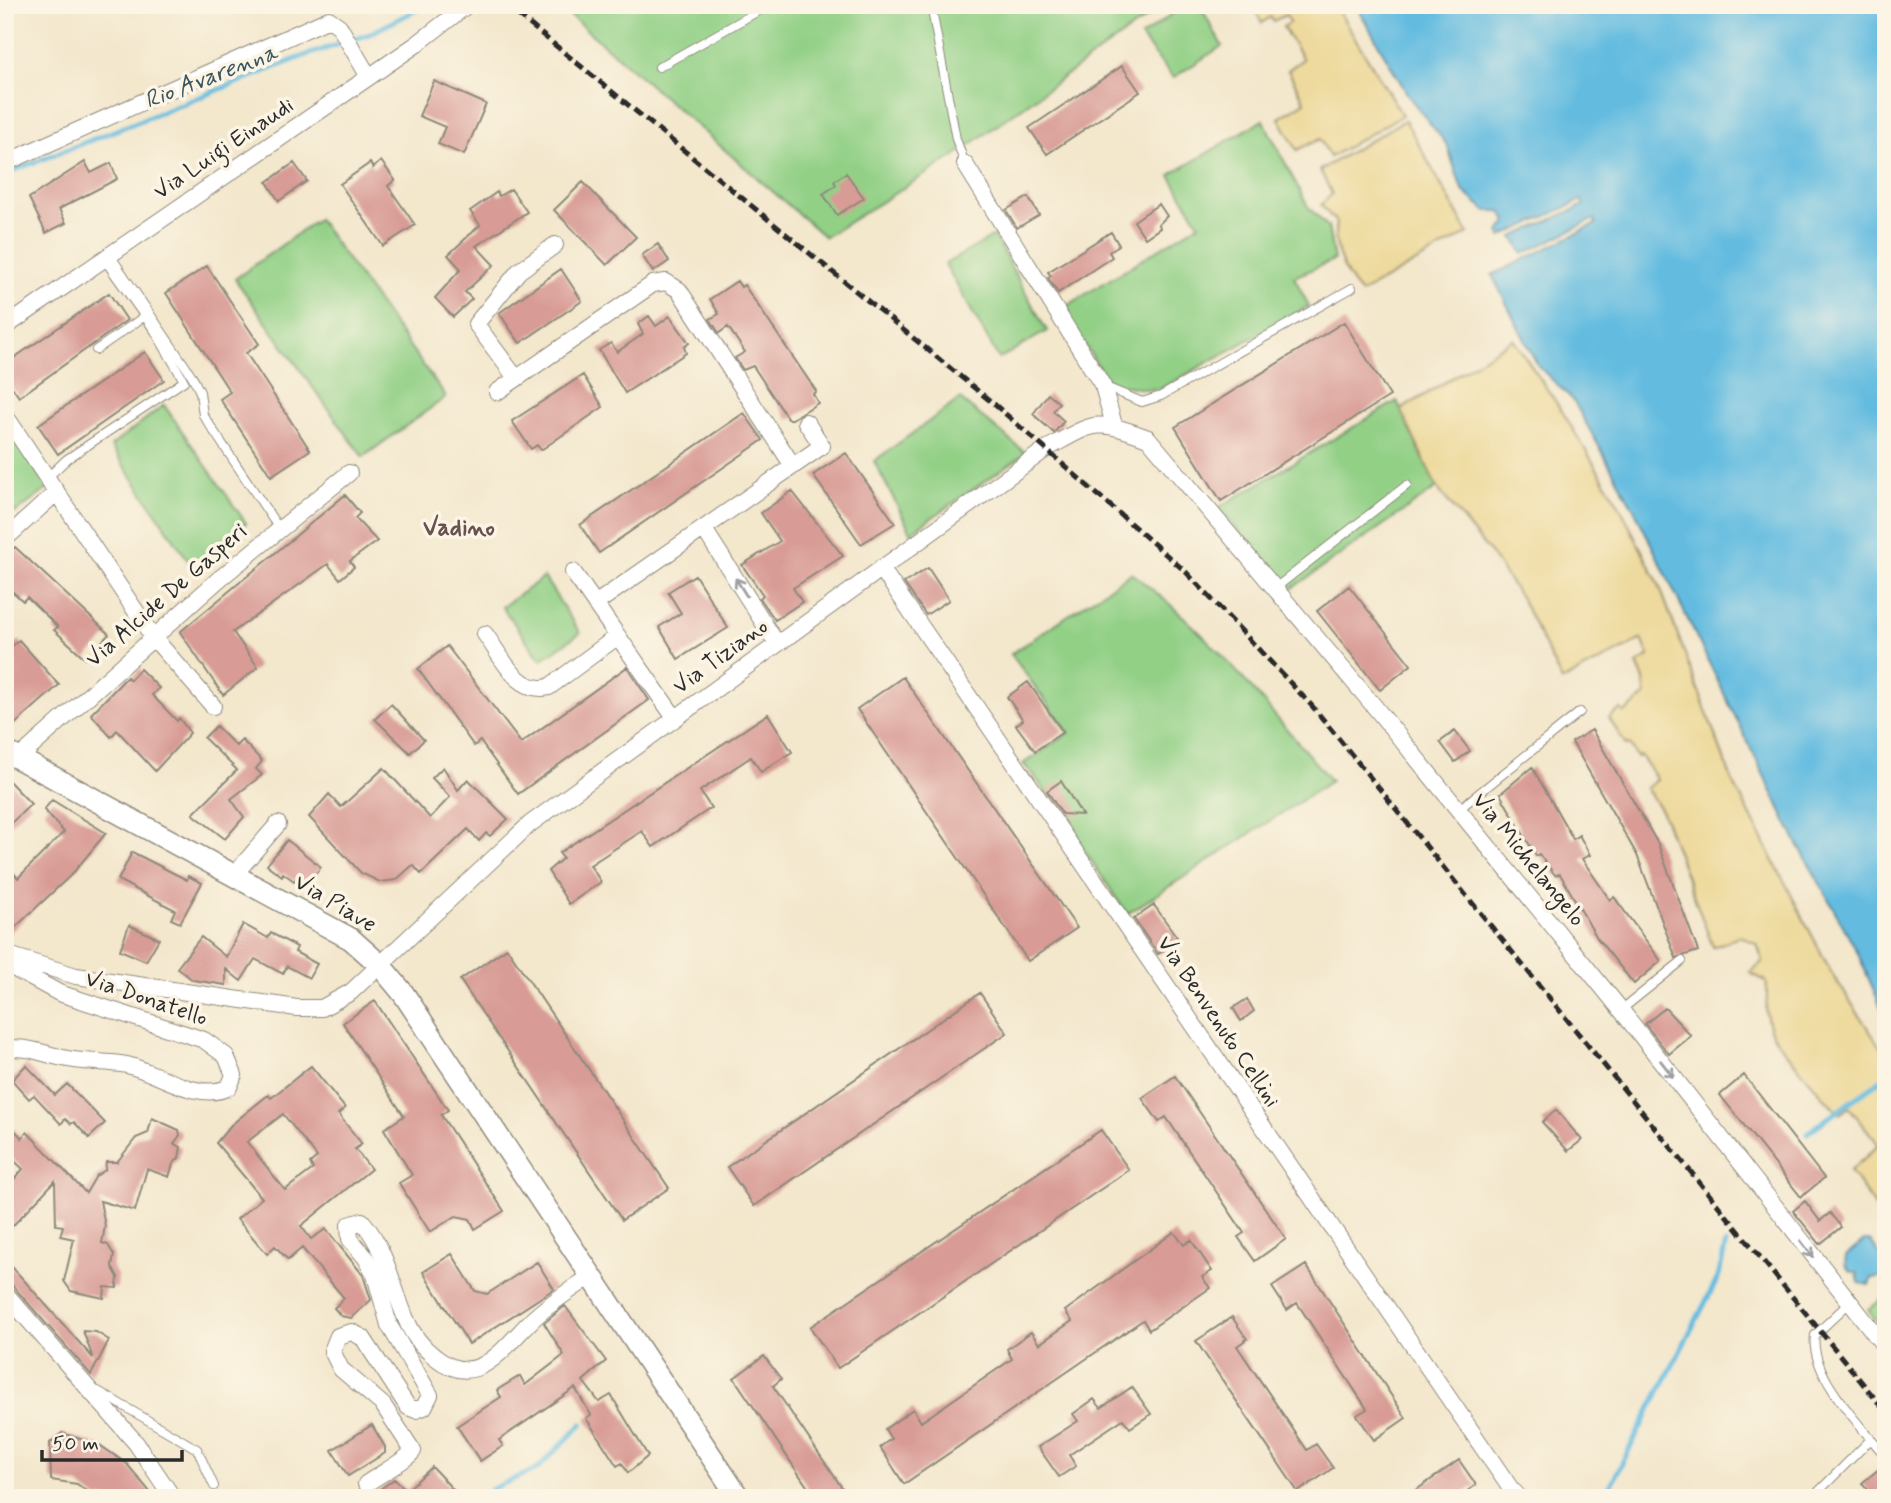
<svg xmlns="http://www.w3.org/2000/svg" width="1891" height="1503" font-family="Mynerve,sans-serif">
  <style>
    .green { fill: #92d086; stroke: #5e7e58; stroke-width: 2 }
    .sand { fill: #eeda9e; stroke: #8c8264; stroke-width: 2 }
    .water { fill: #63bce0; stroke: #477486; stroke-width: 2 }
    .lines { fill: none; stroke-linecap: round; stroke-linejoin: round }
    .stream { stroke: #63bce0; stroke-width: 5 }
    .building { fill: #d89b95; fill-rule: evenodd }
    .service-casing { stroke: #8f897c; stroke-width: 10 }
    .minor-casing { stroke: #8f897c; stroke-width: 18 }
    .secondary-casing { stroke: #8f897c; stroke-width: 24 }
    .service { stroke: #fff; stroke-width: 8 }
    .minor { stroke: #fff; stroke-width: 16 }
    .secondary { stroke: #fff; stroke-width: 21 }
    .rail { stroke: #2b2b2b; stroke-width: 5; stroke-dasharray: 10 5; stroke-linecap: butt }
    .oneway { stroke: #a0a0a0 }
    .labels { text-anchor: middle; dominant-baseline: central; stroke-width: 7; stroke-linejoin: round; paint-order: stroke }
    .street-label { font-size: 23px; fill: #2b2b2b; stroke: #fcf5e5 }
    .water-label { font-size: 24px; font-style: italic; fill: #3c5661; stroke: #fcf5e5 }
    .neighbourhood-label { font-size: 24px; font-weight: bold; fill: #685250; stroke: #fcf5e5 }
  </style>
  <rect width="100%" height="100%" fill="#fcf5e5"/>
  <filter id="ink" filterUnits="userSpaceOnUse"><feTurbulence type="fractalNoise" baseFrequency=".0143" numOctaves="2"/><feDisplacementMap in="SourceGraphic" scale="14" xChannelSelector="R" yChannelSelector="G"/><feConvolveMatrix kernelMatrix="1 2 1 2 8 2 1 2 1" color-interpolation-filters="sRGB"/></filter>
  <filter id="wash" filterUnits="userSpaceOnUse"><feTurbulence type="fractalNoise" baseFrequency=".00686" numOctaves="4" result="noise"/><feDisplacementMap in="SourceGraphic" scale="28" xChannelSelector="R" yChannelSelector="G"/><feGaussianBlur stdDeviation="1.57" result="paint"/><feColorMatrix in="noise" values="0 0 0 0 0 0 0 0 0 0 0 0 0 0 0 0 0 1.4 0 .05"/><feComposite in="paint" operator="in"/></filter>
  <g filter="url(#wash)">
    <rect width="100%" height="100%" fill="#f3e7cc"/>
    <!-- green -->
    <path class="green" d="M 558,5 L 1164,5 L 953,157 L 825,237 Z
      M 1184,5 L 1200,5 L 1222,46 L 1173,78 L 1141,37 Z
      M 1263,120 L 1308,207 L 1328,227 L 1334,260 L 1294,277 L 1309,306 L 1162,388 C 1141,393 1130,382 1111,386 L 1062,309 L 1199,224 L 1170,175 Z
      M 318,219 L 446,397 L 363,457 L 235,279 Z
      M 994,236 L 1047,331 L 999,359 L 945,264 Z
      M 960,399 L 1026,453 L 911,532 L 874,461 Z
      M 1397,401 L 1437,488 L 1291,589 L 1218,508 Z
      M 164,405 L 246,523 L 192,566 L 111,446 Z
      M 5,425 L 49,488 L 15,513 L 5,499 Z
      M 1131,573 C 1208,629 1269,710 1331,781 L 1127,914 L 1033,774 L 1023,764 L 1069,733 L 1011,654 Z
      M 544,577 L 580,633 L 541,660 L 502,607 Z
      M 1886,1296 L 1886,1333 L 1868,1310 Z"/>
    <!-- sand -->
    <path class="sand" d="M 1252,5 L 1335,5 L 1402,115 L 1330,157 L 1320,139 L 1297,150 L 1279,118 L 1305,102 L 1288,70 L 1303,59 L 1283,27 L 1290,22 L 1286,15 L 1273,21 L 1270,17 L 1262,23 Z
      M 1405,120 L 1468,233 L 1361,293 C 1344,276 1332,246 1336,222 L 1321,205 L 1332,194 L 1320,170 Z
      M 1513,339 L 1560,408 L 1619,505 L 1659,585 L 1732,780 L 1831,972 L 1886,1056 L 1886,1222 L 1850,1171 L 1879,1145 L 1849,1107 L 1840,1114 L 1836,1111 C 1822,1093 1777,1046 1770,1029 C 1762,1009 1770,997 1766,981 L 1750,973 L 1763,961 L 1757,944 L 1741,936 L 1713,947 L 1662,812 L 1646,788 L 1657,779 L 1641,756 L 1637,757 L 1629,744 L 1626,745 L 1609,718 L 1621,709 L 1624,713 L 1645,696 L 1644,680 L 1637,664 L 1649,656 L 1642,639 L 1562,681 L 1522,600 L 1491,554 L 1437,488 L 1401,410 Z"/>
    <!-- water -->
    <path class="water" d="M 1356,5 L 1886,5 L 1886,1019 L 1856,949 L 1793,835 L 1634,509 L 1573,400 L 1538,366 L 1492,275 L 1596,224 L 1594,219 L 1523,254 L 1513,237 L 1584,205 L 1582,200 L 1501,237 L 1499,232 L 1506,224 L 1506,218 L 1500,211 L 1486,211 L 1462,190 L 1447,145 L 1409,97 Z
      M 1864,1241 L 1870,1241 L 1886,1263 L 1886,1273 L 1881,1277 L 1872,1278 L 1869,1285 L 1859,1283 L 1857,1272 L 1851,1272 L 1845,1265 L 1846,1256 Z"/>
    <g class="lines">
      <!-- stream -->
      <path class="stream" d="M 5,174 L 304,56 L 367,35 L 426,5
        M 1807,1133 L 1886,1076
        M 481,1498 L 494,1488 L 537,1469 L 582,1424
        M 1604,1498 L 1718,1278 L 1726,1244"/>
    </g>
    <g id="blocks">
      <!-- building -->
      <path class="building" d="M 1122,66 L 1140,92 L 1047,154 L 1029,128 Z
        M 434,81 L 486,104 L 464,155 L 438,144 L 445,127 L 419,116 Z
        M 381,161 L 395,180 L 388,186 L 415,225 L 383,246 L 340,184 L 370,163 L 373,168 Z
        M 85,162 L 91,173 L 111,163 L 117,179 L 59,209 L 66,223 L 46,233 L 29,198 Z
        M 294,163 L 307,181 L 279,201 L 267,182 Z
        M 846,173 L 864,198 L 837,215 L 823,194 L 836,185 L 834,181 Z
        M 583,182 L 636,237 L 607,265 L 554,210 Z
        M 511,189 L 527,212 L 476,246 L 494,265 L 465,292 L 472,299 L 453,317 L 435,298 L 461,269 L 448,255 L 480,225 L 470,211 L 497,192 L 499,196 Z
        M 1028,197 L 1039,215 L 1017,228 L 1006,210 Z
        M 1159,204 L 1167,216 L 1159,224 L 1160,228 L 1145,238 L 1134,221 Z
        M 1111,232 L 1119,245 L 1109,252 L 1112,257 L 1058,293 L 1048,278 L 1051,276 L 1048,272 Z
        M 658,244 L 669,261 L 653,272 L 642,255 Z
        M 207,266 L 259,344 L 246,353 L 310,450 L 271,476 L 220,399 L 230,392 L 166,293 Z
        M 561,269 L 582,301 L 520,343 L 499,313 Z
        M 737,281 L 741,287 L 744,285 L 816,391 L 813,394 L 818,403 L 792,419 L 788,419 L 753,366 L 743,370 L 735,358 L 745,352 L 728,327 L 719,333 L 710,319 L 719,314 L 710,299 Z
        M 109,293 L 127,320 L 19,397 L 5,377 L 5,364 Z
        M 649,316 L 656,326 L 670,316 L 689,343 L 684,347 L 686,353 L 625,393 L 599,350 L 611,343 L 617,352 L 643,334 L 638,324 Z
        M 1344,322 L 1390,396 L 1221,501 L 1175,427 Z
        M 145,352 L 164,380 L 58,454 L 38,425 Z
        M 583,375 L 603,407 L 541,450 L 537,445 L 531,449 L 512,421 Z
        M 1048,394 L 1059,403 L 1053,411 L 1064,421 L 1054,433 L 1033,414 Z
        M 744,413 L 763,440 L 599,553 L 580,525 Z
        M 846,453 L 895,523 L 861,544 L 813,475 Z
        M 792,491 L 843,556 L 793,588 L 802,602 L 775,620 L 760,598 L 763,595 L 742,565 L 780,541 L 761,513 Z
        M 345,495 L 360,513 L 355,518 L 377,541 L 350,561 L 354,567 L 340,579 L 328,564 L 233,632 L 258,667 L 223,695 L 180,632 Z
        M 15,547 L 109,634 L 86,659 L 54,630 L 58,627 L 27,597 L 23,601 L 13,592 L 5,600 L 5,556 Z
        M 928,568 L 949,600 L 926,615 L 904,583 Z
        M 695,575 L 728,628 L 678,659 L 659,627 L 681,613 L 668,592 Z
        M 1349,586 L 1411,665 L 1380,690 L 1317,611 Z
        M 19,640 L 59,685 L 14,725 L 5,721 L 5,652 Z
        M 447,646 L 521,743 L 627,667 L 649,700 L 518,794 L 480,741 L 474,746 L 418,669 Z
        M 140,669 L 159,688 L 152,695 L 177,721 L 179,718 L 190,733 L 155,771 L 117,730 L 111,737 L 91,714 L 127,677 L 130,680 Z
        M 903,677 L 1077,928 L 1028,961 L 857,709 Z
        M 1028,682 L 1063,732 L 1035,751 L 1016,725 L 1023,720 L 1007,697 Z
        M 391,704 L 424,740 L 410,753 L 375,719 Z
        M 768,714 L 792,752 L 761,772 L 751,757 L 700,791 L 711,808 L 653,847 L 642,831 L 590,865 L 601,882 L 569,904 L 548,871 L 563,858 L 559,853 Z
        M 216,726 L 236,746 L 242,740 L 262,761 L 256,769 L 262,775 L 231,799 L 244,817 L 225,839 L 193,814 L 237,770 L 204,738 Z
        M 1592,730 L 1658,844 L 1698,951 L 1676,958 L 1637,855 L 1572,742 Z
        M 1455,731 L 1470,751 L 1455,762 L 1440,742 Z
        M 443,767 L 458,790 L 468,779 L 508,819 L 490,836 L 486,833 L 479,841 L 468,829 L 421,874 L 413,865 L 396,880 L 380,882 L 361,873 L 309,817 L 329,794 L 341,807 L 384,768 L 430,818 L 450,797 L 432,778 Z
        M 1532,767 L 1573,839 L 1579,835 L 1590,855 L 1582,859 L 1610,900 L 1614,897 L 1661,961 L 1634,984 L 1597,938 L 1560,874 L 1555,875 L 1539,854 L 1536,856 L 1500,794 Z
        M 5,777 L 31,804 L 5,829 Z
        M 1061,781 L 1082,815 L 1062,814 L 1047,791 Z
        M 52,800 L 106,833 L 73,873 L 5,937 L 5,864 L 18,878 L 64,832 L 44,810 Z
        M 287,840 L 321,867 L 307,885 L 298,877 L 294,881 L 283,873 L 282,876 L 267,865 Z
        M 132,852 L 187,880 L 188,876 L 202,883 L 180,923 L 171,919 L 175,910 L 118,880 Z
        M 1154,905 L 1179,940 L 1158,954 L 1134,919 Z
        M 243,924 L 268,938 L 271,933 L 297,947 L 295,952 L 317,964 L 309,978 L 287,966 L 283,974 L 255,959 L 241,981 L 226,969 L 226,985 L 193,980 L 177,968 L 201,937 L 226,957 Z
        M 129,925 L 159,939 L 146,961 L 120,950 Z
        M 507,948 L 669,1188 L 622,1220 L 460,980 Z
        M 980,993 L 1007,1033 L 754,1206 L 727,1167 Z
        M 1247,999 L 1254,1011 L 1241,1021 L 1233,1008 Z
        M 375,1001 L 448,1110 L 441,1115 L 504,1211 L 475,1229 L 470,1219 L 456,1216 L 430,1232 L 399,1183 L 412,1175 L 384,1129 L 404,1116 L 343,1023 Z
        M 1665,1008 L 1691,1036 L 1669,1054 L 1645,1024 Z
        M 26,1065 L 55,1095 L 67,1084 L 105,1123 L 89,1138 L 74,1122 L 71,1124 L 65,1119 L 61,1124 L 34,1095 L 29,1099 L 12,1080 Z
        M 311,1066 L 345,1108 L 338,1114 L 362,1144 L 355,1149 L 371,1169 L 301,1226 L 311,1239 L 326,1229 L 363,1275 L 371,1300 L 351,1318 L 341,1316 L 334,1308 L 344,1298 L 302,1248 L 288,1260 L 275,1246 L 267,1254 L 237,1219 L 262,1198 L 216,1143 L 231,1125 L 268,1095 L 271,1098 ZM 283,1114 L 317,1157 L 310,1163 L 313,1169 L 285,1190 L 247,1142 Z
        M 1744,1075 L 1824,1178 L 1801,1197 L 1720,1095 Z
        M 1175,1076 L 1286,1239 L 1255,1261 L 1238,1237 L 1244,1233 L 1166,1117 L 1159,1122 L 1142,1098 Z
        M 1556,1110 L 1582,1140 L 1568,1151 L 1542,1122 Z
        M 152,1118 L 179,1130 L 180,1135 L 174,1144 L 181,1147 L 179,1158 L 173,1164 L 169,1177 L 147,1169 L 135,1211 L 100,1201 L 105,1226 L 102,1243 L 108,1245 L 114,1255 L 112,1266 L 118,1277 L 117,1288 L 105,1287 L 104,1298 L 71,1291 L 64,1281 L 74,1239 L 60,1236 L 63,1226 L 56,1225 L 55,1181 L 5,1234 L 5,1190 L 23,1169 L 5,1152 L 5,1120 L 22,1138 L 27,1132 L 86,1193 L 96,1176 L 105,1170 L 106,1162 L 117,1162 L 136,1138 L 148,1133 Z
        M 1101,1130 L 1129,1170 L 838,1368 L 810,1327 Z
        M 1805,1201 L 1820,1221 L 1830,1213 L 1841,1227 L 1820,1244 L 1793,1211 Z
        M 1174,1232 L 1184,1245 L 1191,1240 L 1212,1271 L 1202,1277 L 1210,1288 L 1149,1330 L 1143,1320 L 904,1484 L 880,1447 L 891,1439 L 885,1429 L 913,1409 L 921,1422 L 1012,1359 L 1007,1349 L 1031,1332 L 1039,1344 L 1072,1321 L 1065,1311 Z
        M 452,1254 L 475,1291 L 487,1294 L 537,1262 L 554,1289 L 469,1344 L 423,1272 Z
        M 5,1259 L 93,1358 L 83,1331 L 96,1332 L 109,1340 L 91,1375 L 13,1286 L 5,1283 Z
        M 1306,1265 L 1406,1418 L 1374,1440 L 1357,1415 L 1367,1409 L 1297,1303 L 1287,1310 L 1272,1287 Z
        M 565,1306 L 606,1361 L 583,1381 L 599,1402 L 611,1395 L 648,1456 L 628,1473 L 622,1463 L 617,1466 L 586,1418 L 591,1415 L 575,1388 L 499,1440 L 503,1446 L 480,1461 L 457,1426 L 501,1397 L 497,1390 L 520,1376 L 525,1385 L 564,1355 L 544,1323 Z
        M 1232,1317 L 1247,1339 L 1237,1346 L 1307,1450 L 1316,1444 L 1333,1468 L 1298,1492 L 1196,1341 Z
        M 764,1356 L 781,1379 L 773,1386 L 849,1498 L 815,1498 L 734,1378 Z
        M 1132,1387 L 1151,1414 L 1130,1428 L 1123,1419 L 1069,1455 L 1076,1466 L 1059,1477 L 1038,1447 L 1078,1421 L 1073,1414 L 1094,1399 L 1101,1408 Z
        M 372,1425 L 385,1447 L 385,1453 L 348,1476 L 332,1450 Z
        M 62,1433 L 101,1446 L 127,1464 L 155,1498 L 96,1498 L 77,1484 L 51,1480 L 50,1443 Z
        M 1459,1460 L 1476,1485 L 1457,1498 L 1405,1498 Z
        M 432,1467 L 461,1498 L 368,1498 L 394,1479 L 407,1490 Z
        M 1879,1469 L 1886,1477 L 1886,1498 L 1876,1498 L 1862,1483 Z"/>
    </g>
  </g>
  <g filter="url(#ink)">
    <use href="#blocks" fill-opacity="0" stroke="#8f897c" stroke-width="2"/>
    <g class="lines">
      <defs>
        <path id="service" d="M 931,5 L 956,139 L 965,164
          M 659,67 L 769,5
          M 110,255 L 192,376 L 200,392 L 203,415 L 280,530
          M 96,350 L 145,316
          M 1103,386 L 1142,402 L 1161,396 L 1352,288
          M 48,477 L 67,459 L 184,381 L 155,331 L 104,259
          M 1274,589 L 1407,485
          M 1458,810 L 1580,712
          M 1621,1010 L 1682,961
          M 1849,1303 L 1815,1335 C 1809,1375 1862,1427 1886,1457
          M 98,1391 L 197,1449 L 214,1486
          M 1812,1498 L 1871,1439"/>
        <path id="minor" d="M 5,163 L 329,19 L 339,26 L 369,77
          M 965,164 L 1103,386 L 1114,425
          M 5,327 L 417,44 L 467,5
          M 516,378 L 476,324 L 519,271 L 555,245
          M 497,392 L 653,284 L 666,282 L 679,290 L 793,466
          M 5,415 L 153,637 L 213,706
          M 704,529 L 777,644
          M 5,539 L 57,492
          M 881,568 L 1511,1489 L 1520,1498
          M 573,572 L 675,718
          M 595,604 L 822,446 L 806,422
          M 485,634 C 502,657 518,695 549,687 L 618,636
          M 19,758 L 218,580 L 349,473
          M 234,875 L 278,824
          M 5,954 L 76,976 L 297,1008 L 322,1008 L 351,992 L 530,824 L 1046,449 C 1095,422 1094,418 1148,438 L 1374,706 L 1621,1010 L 1886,1348
          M 5,956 L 15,969 L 59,993 L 204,1040 L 226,1056 L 234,1075 L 229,1087 C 198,1103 158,1072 127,1065 C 106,1061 83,1063 63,1058 C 40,1053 30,1046 5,1049
          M 5,1293 L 136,1443 L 173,1498
          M 366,1484 C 378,1475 407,1460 413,1451 L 383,1405 L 341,1369 L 332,1351 L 338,1336 L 352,1332 L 363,1338 L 408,1407 L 416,1410 L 424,1407 L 430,1395 L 389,1325 L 375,1275 L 366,1258 L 350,1239 L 349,1225 L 362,1221 C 386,1249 392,1286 406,1319 C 412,1334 422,1347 435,1357 C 477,1391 502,1349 531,1321 C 548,1304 571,1290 591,1276"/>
        <path id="secondary" d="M 5,751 L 351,939 L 379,964 L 403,993 L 739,1498"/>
      </defs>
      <!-- service casing -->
      <use href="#service" class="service-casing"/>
      <!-- minor casing -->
      <use href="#minor" class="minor-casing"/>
      <!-- secondary casing -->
      <use href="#secondary" class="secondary-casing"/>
      <!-- service -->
      <use href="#service" class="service"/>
      <!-- minor -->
      <use href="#minor" class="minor"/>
      <!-- secondary -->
      <use href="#secondary" class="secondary"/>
      <!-- rail -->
      <path class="rail" d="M 506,5 L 994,404 L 1186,572 L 1313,707 L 1886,1412"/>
    </g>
    <!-- one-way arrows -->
    <defs><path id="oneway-shaft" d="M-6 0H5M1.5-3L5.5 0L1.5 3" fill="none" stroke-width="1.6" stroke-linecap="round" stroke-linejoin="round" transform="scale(1.75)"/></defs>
    <g class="oneway">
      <use href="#oneway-shaft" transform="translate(741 587) rotate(-122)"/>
      <use href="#oneway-shaft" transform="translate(1667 1069) rotate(52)"/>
      <use href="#oneway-shaft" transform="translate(1807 1249) rotate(52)"/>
    </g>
  </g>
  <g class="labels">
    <!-- street labels -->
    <g class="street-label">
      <text transform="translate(224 149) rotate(-34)">Via Luigi Einaudi</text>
      <text transform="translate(167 596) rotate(-41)">Via Alcide De Gasperi</text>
      <text transform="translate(721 657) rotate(-36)">Via Tiziano</text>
      <text transform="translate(1528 860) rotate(51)">Via Michelangelo</text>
      <text transform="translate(335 904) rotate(31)">Via Piave</text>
      <text transform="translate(146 999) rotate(19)">Via Donatello</text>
      <text transform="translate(1218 1022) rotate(56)">Via Benvenuto Cellini</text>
    </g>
    <!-- water labels -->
    <g class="water-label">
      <text transform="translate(211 77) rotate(-21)">Rio Avarenna</text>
    </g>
    <!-- neighbourhood labels -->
    <g class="neighbourhood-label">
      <text x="459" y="528">Vadino</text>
    </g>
  </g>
  <!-- margin -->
  <rect width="1891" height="1503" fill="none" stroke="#fcf5e5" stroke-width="28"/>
  <!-- scale -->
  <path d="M42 1450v10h140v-10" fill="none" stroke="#2b2b2b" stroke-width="3.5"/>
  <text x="52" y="1450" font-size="21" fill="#2b2b2b" stroke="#fcf5e5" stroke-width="5" paint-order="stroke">50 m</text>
</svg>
